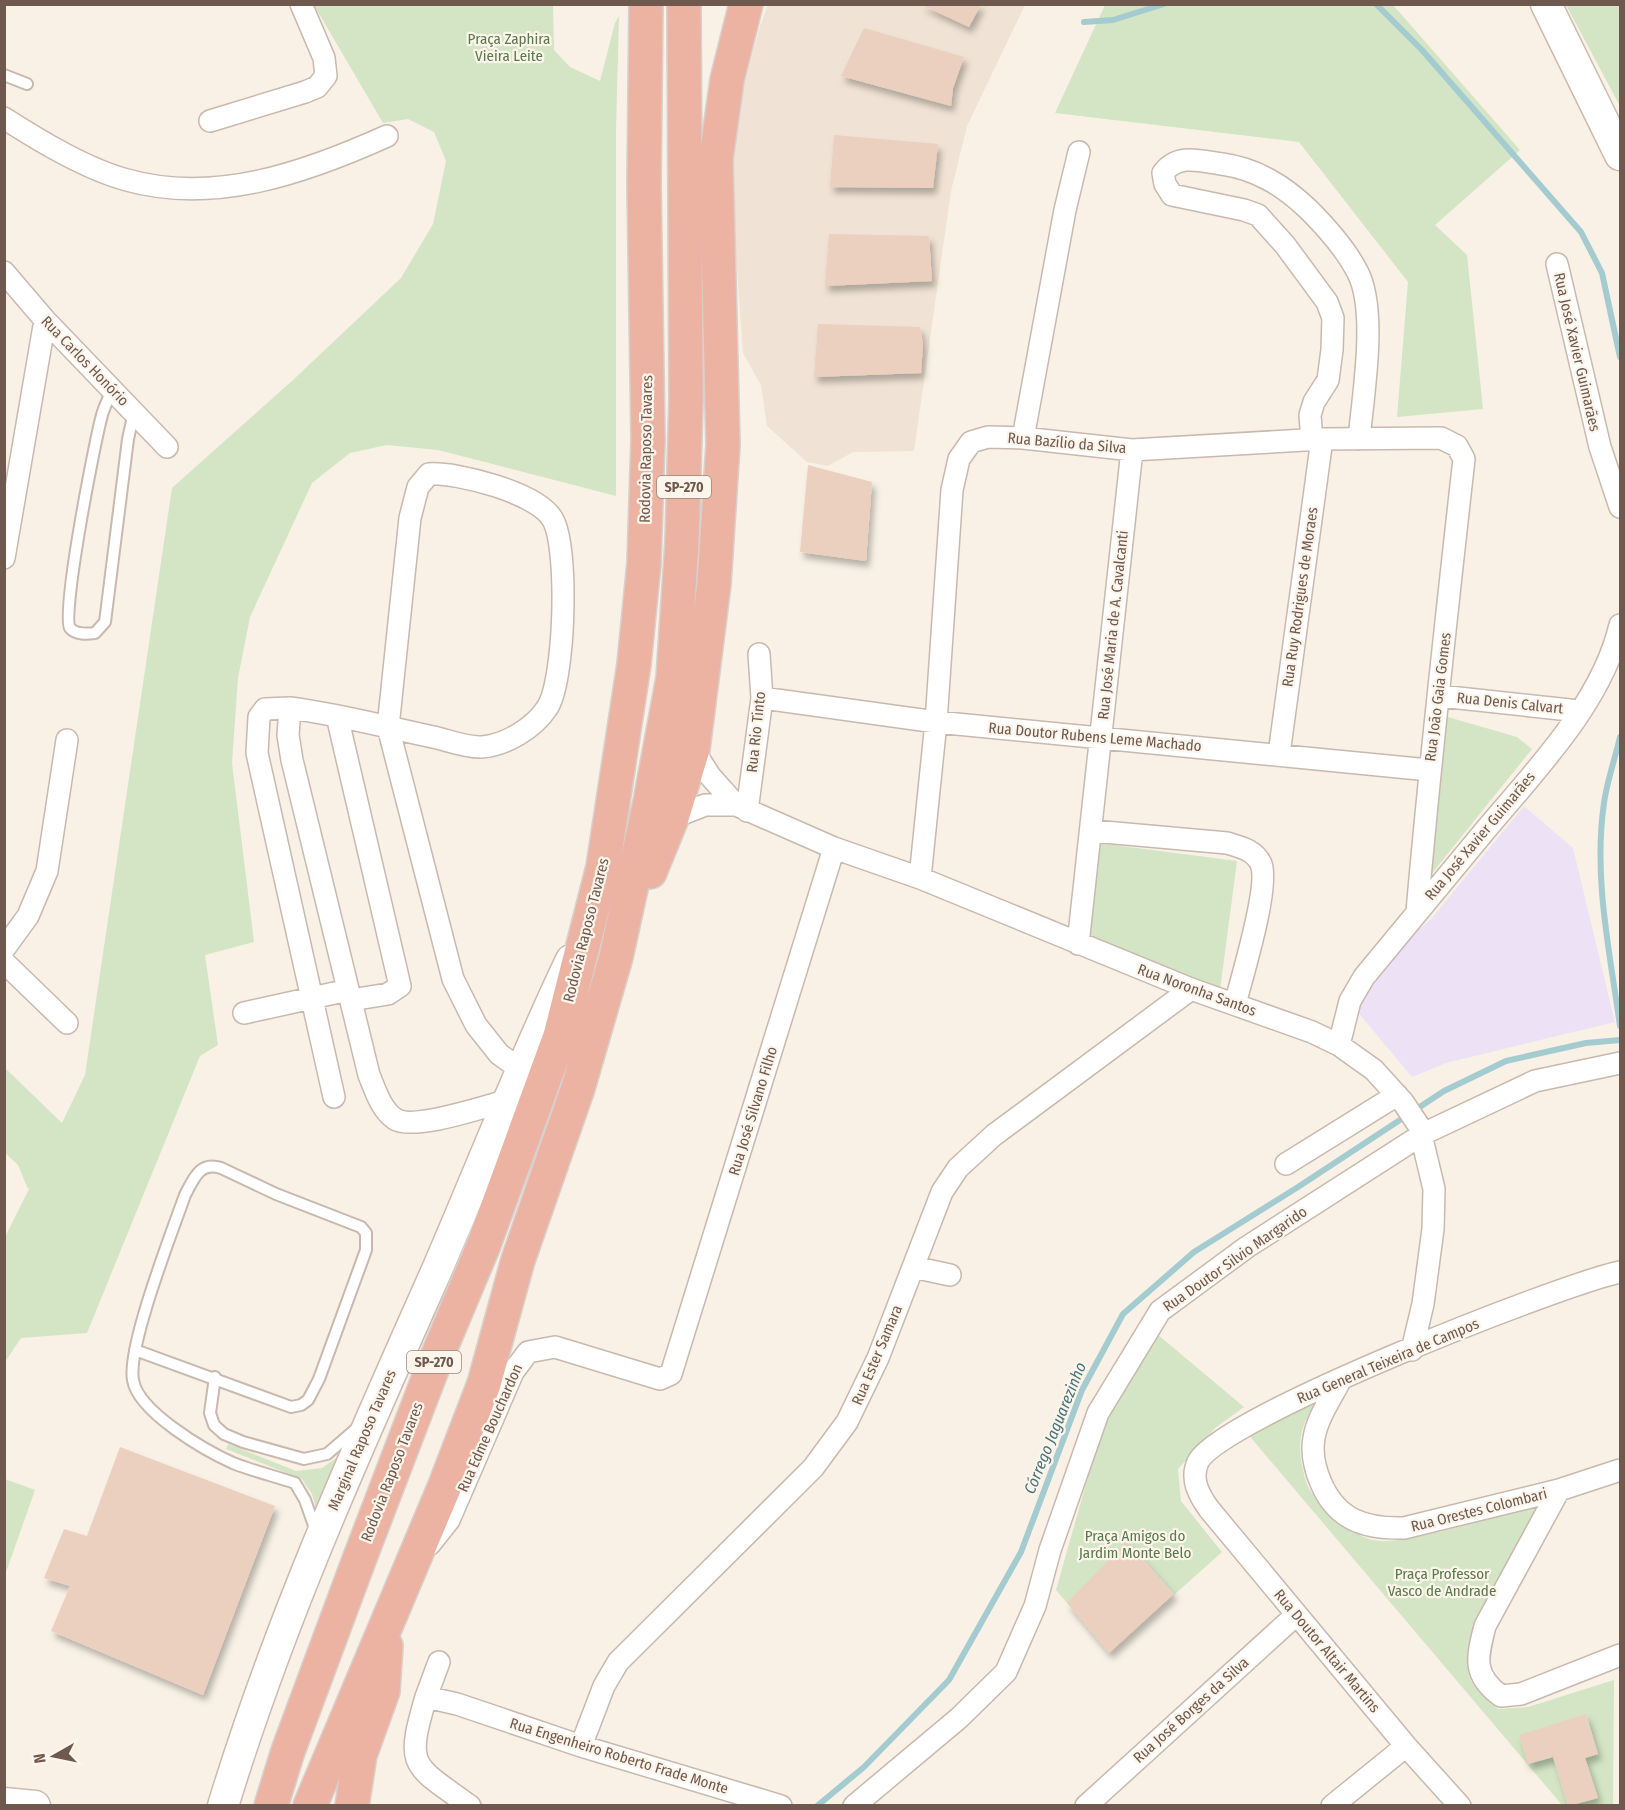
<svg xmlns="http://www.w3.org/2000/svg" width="1625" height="1810" font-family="'Fira Sans Condensed',sans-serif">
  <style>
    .residential { fill: #f0e2d4 }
    .education { fill: #ede2f5 }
    .green { fill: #d3e5c5 }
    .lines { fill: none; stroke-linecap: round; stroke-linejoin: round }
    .stream { stroke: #a4cbd0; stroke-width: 6 }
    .building { fill: #ebd0c0; filter: url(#shadow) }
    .lane-casing { stroke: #c9b8ad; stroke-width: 14 }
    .street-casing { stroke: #c9b8ad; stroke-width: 24 }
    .secondary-casing { stroke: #cebaad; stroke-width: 33 }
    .highway-casing { stroke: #d7d0cd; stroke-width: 36 }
    .lane { stroke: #fff; stroke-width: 10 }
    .street { stroke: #fff; stroke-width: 21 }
    .secondary { stroke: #fff; stroke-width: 30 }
    .highway { stroke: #ecb3a3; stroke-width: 33 }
    .labels { text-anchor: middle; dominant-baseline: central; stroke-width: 4.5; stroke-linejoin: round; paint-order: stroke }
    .shield { fill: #fcf5eb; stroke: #99877c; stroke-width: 1.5 }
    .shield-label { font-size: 14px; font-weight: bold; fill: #6f584d }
    .park-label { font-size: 15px; fill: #59794a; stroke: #fcf5eb }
    .street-label { font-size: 15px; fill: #6f584d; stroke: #fcf5eb }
    .water-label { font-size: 16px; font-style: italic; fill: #477379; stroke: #fcf5eb }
  </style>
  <defs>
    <filter id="shadow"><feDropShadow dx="3.5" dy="6" stdDeviation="3" flood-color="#0004"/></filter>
  </defs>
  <rect width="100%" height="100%" fill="#f9f1e5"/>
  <!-- residential -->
  <path class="residential" d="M 768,5 L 1025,5 L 967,126 L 951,191 L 914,451 L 853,452 L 828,466 L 807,462 L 767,426 L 761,385 L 743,353 L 728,147 L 760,26 Z"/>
  <!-- education -->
  <path class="education" d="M 1524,806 L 1573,848 L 1615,1022 L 1446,1063 L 1412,1077 L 1356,1010 L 1383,962 L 1432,918 Z"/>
  <!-- green -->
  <path class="green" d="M 314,5 L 553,5 L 554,50 L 570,67 L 600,81 L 615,23 L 619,16 L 616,129 L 616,496 L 438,450 L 387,445 L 350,453 L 312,483 L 250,617 L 238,678 L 232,763 L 254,942 L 205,955 L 218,1045 L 200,1056 L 87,1333 L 21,1338 L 5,1362 L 5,1237 L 30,1187 L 28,1189 L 18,1165 L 5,1153 L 5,1068 L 62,1123 L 85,1075 L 172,488 L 293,380 L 401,278 L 433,224 L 446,161 L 434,132 L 408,119 L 383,123 Z
    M 1105,5 L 1393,5 L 1520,150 L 1435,225 L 1467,255 L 1483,409 L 1397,417 L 1408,282 L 1299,142 L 1055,113 Z
    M 1566,5 L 1620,5 L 1620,106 Z
    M 1441,715 L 1517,737 L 1532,749 L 1429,877 Z
    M 1098,843 L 1237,861 L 1220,990 L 1088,941 Z
    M 1157,1334 L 1244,1407 L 1215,1428 L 1178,1469 L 1181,1501 L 1222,1552 L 1109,1653 L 1056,1590 L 1101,1431 Z
    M 1323,1394 C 1300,1422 1295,1442 1305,1478 C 1308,1491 1316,1498 1324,1508 C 1337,1522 1354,1535 1373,1540 C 1400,1548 1509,1512 1542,1503 C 1527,1534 1467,1641 1468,1669 C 1469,1687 1486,1698 1498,1709 L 1528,1707 L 1614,1680 L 1613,1805 L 1562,1805 L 1246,1432 Z
    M 228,1444 L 296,1471 L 322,1468 L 342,1454 L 317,1512 L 312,1494 L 302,1479 L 226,1449 Z
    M 5,1479 L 35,1490 L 5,1575 L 4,1479 Z"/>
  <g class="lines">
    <!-- stream -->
    <path class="stream" d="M 1376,4 L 1422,50 L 1581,232 L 1602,273 L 1620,357
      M 1084,22 L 1113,20 L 1164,4
      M 1620,737 C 1615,759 1607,781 1604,803 C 1593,877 1610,953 1620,1026
      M 817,1806 L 864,1767 L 949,1680 L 1021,1552 L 1082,1390 L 1123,1314 L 1194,1252 L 1298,1187 L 1444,1091 L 1506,1061 L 1586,1043 L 1620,1040"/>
  </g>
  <!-- building -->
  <path class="building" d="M 920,4 L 981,4 L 969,27 Z
    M 864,28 L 964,57 L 953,88 L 951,106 L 841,76 Z
    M 834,135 L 938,144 L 933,188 L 830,187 Z
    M 829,234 L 929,236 L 932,281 L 825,286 Z
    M 818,324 L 920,327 L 923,344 L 921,373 L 814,377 Z
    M 808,465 L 872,482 L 866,561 L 800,552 Z
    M 120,1447 L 275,1506 L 203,1695 L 51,1631 L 70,1586 L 44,1578 L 64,1529 L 87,1536 Z
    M 1127,1541 L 1174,1594 L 1109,1653 L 1067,1603 Z
    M 1586,1714 L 1598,1754 L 1585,1758 L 1598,1798 L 1568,1806 L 1553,1757 L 1528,1764 L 1519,1735 Z"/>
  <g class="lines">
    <defs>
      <path id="lane" d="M 4,75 L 27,84
        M 112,390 C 109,398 104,407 102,415 C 95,440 61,614 70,628 C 76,635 87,634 95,633 L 105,622 L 128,439 L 134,412
        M 135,1350 L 291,1407 L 301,1405 L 308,1400 L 319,1379 L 366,1250 L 366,1233 L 361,1227 L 276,1194 L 221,1168 C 200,1161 194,1178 185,1195 C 172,1232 127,1347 133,1380 C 138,1412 206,1451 233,1463 C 253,1471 274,1476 295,1483 L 305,1500 L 316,1531
        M 215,1377 L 210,1413 L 214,1425 L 224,1434 L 243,1442 L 304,1459 L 327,1454 L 356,1429"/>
      <path id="street" d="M 4,118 C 40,141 86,169 127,180 C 215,205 307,172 387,136
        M 210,121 L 305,92 L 317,87 L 326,76 L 324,58 L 301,4
        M 1557,264 L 1600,447 L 1620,507
        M 4,272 L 45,320 L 167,447
        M 1023,438 L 1065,210 L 1079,152
        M 1312,440 L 1310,415 L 1314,402 L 1328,380 L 1332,350 L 1333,318 L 1327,302 L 1285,245 L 1258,215 L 1244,210 L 1172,195 L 1165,184 L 1163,173 C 1178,153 1200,161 1222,164 C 1257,169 1284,186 1309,210 C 1327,228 1345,248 1357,271 C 1378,309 1363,395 1359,439
        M 4,558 L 45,320
        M 1440,696 L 1579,711
        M 762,698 L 936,722 L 1429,770
        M 290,708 L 265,709 L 259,717 L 257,753 L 334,1097
        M 337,716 L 400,986 L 388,994 L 351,1000
        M 693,749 L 710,776 L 736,805
        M 1279,754 L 1322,439
        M 747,811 L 762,698 L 759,654
        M 672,818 L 705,805 L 736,805 L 834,848 L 920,878 L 1191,989 L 1312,1032 L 1339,1045 L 1374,1070 L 1403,1102 L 1419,1126 L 1434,1189 L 1433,1229 L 1423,1304 L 1412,1350
        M 1093,831 L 1227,843 C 1240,847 1255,850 1261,864 C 1270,886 1242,977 1235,1004
        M 920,878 L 936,722 L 952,490 L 959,459 L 971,442 L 988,437 L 1023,438 L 1132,450 L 1322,439 L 1441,438 L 1457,446 L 1464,459 C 1447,610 1430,761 1417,912
        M 1078,944 L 1132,450
        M 4,949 L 28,916 L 47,871 L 67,740
        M 4,962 L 67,1023
        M 244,1013 L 348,990
        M 1339,1045 L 1350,1001 L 1364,977 C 1404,929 1443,881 1483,833 C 1534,772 1602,703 1620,625
        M 509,1100 C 486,1106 414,1131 395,1119 C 381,1110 375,1089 369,1075 L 292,760 L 288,735 L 290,708 C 338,714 386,727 433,737 C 447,740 467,748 482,747 C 506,745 534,728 547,708 C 565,682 569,549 553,520 C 539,493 457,472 429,474 L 418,487 L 410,518 L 388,727 L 453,979 L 476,1025 L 499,1054 L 521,1070
        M 1286,1164 L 1397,1095
        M 913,1267 L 950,1275
        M 1341,1379 C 1332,1397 1317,1418 1314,1438 C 1311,1454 1315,1469 1321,1483 C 1337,1520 1365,1529 1404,1528 L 1559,1490 L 1620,1470
        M 1559,1490 L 1485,1626 C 1477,1658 1472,1675 1501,1696 L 1521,1694 L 1620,1655
        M 430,1544 L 449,1520 L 513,1372 L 528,1352 L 555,1347 L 660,1379 L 671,1374 L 834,848
        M 426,1697 L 439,1662
        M 581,1746 L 604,1686 L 618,1662 L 813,1468 L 847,1422 L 878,1358 L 942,1192 L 958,1168 L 994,1135 L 1191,989
        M 470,1806 C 412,1764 405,1768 426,1697 L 457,1704 L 581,1746 L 781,1806
        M 854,1806 L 959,1718 L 1006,1672 L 1035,1606 L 1050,1550 L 1098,1413 L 1160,1311 L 1247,1247 L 1423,1134 L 1535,1081 L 1620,1063
        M 1086,1806 L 1296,1615
        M 1332,1806 L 1406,1746
        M 1460,1806 L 1406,1746 L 1209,1509 C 1199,1495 1190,1479 1198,1462 C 1217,1419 1562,1284 1620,1272"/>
      <path id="secondary" d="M 1546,4 L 1620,155
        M 4,1803 L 35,1806
        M 223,1806 C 279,1622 358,1447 436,1272 C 481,1168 522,1062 571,960"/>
      <path id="highway" d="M 650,872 L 672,818 L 693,749 L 714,584 L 723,445 L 716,159 L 727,80 L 746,4
        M 271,1806 L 288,1751 L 359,1560 L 434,1364 L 483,1247 L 560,1036 L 603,867 L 634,664 L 644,563 L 648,439 L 644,184 L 646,4
        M 310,1806 L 444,1488 L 484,1384 L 518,1260 L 578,1088 L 616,957 L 650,802 L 673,678 L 682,542 L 686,400 L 684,4
        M 352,1806 L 360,1755 L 383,1691 L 386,1646"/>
    </defs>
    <!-- lane casing -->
    <use href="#lane" class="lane-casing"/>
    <!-- street casing -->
    <use href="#street" class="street-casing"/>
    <!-- secondary casing -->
    <use href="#secondary" class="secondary-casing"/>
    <!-- highway casing -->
    <use href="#highway" class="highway-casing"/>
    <!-- lane -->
    <use href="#lane" class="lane"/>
    <!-- street -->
    <use href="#street" class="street"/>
    <!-- secondary -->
    <use href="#secondary" class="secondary"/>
    <!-- highway -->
    <use href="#highway" class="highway"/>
  </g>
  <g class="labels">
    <!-- shield labels -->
    <g class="shield">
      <rect x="657" y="476" width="54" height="22" rx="4.5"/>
      <rect x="407" y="1351" width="54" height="22" rx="4.5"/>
    </g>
    <g class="shield-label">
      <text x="684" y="487">SP-270</text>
      <text x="434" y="1362">SP-270</text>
    </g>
    <!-- park labels -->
    <g class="park-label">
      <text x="509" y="39">Praça Zaphira<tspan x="509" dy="17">Vieira Leite</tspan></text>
      <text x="1135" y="1536">Praça Amigos do<tspan x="1135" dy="17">Jardim Monte Belo</tspan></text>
      <text x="1442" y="1574">Praça Professor<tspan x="1442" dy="17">Vasco de Andrade</tspan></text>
    </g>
    <!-- street labels -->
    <g class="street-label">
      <text transform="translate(1577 352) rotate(77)">Rua José Xavier Guimarães</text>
      <text transform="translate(85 361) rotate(46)">Rua Carlos Honório</text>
      <text transform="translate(1067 443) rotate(5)">Rua Bazílio da Silva</text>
      <text transform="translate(646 449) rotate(-89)">Rodovia Raposo Tavares</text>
      <text transform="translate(1300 597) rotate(-82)">Rua Ruy Rodrigues de Moraes</text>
      <text transform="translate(1113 625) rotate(-84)">Rua José Maria de A. Cavalcanti</text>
      <text transform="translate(1438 697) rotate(-83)">Rua João Gaia Gomes</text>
      <text transform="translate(1510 703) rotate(6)">Rua Denis Calvart</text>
      <text transform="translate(756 732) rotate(-84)">Rua Rio Tinto</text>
      <text transform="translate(1095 737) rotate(5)">Rua Doutor Rubens Leme Machado</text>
      <text transform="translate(1480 836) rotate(-50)">Rua José Xavier Guimarães</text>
      <text transform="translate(586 930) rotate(-76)">Rodovia Raposo Tavares</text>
      <text transform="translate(1197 990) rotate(20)">Rua Noronha Santos</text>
      <text transform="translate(753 1111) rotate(-73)">Rua José Silvano Filho</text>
      <text transform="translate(1235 1259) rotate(-35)">Rua Doutor Silvio Margarido</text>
      <text transform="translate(877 1355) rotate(-67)">Rua Ester Samara</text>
      <text transform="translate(1388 1361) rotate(-23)">Rua General Teixeira de Campos</text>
      <text transform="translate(490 1428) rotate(-66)">Rua Edme Bouchardon</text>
      <text transform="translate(362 1440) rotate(-67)">Marginal Raposo Tavares</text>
      <text transform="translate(392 1472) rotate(-69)">Rodovia Raposo Tavares</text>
      <text transform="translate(1479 1510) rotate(-14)">Rua Orestes Colombari</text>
      <text transform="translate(1327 1651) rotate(50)">Rua Doutor Altair Martins</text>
      <text transform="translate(1191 1710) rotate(-42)">Rua José Borges da Silva</text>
      <text transform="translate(619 1756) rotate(17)">Rua Engenheiro Roberto Frade Monte</text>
    </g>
    <!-- water labels -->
    <g class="water-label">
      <text transform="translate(1055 1428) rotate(-68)">Córrego Jaguarezinho</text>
    </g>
  </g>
  <!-- border -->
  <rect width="1625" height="1810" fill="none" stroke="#6f584d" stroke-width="12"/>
  <!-- north arrow -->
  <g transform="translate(54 1756) rotate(261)" stroke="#fcf5eb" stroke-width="4.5" paint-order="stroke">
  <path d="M0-4.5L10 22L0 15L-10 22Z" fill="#6f584d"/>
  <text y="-9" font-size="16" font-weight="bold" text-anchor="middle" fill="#6f584d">N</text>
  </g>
</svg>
